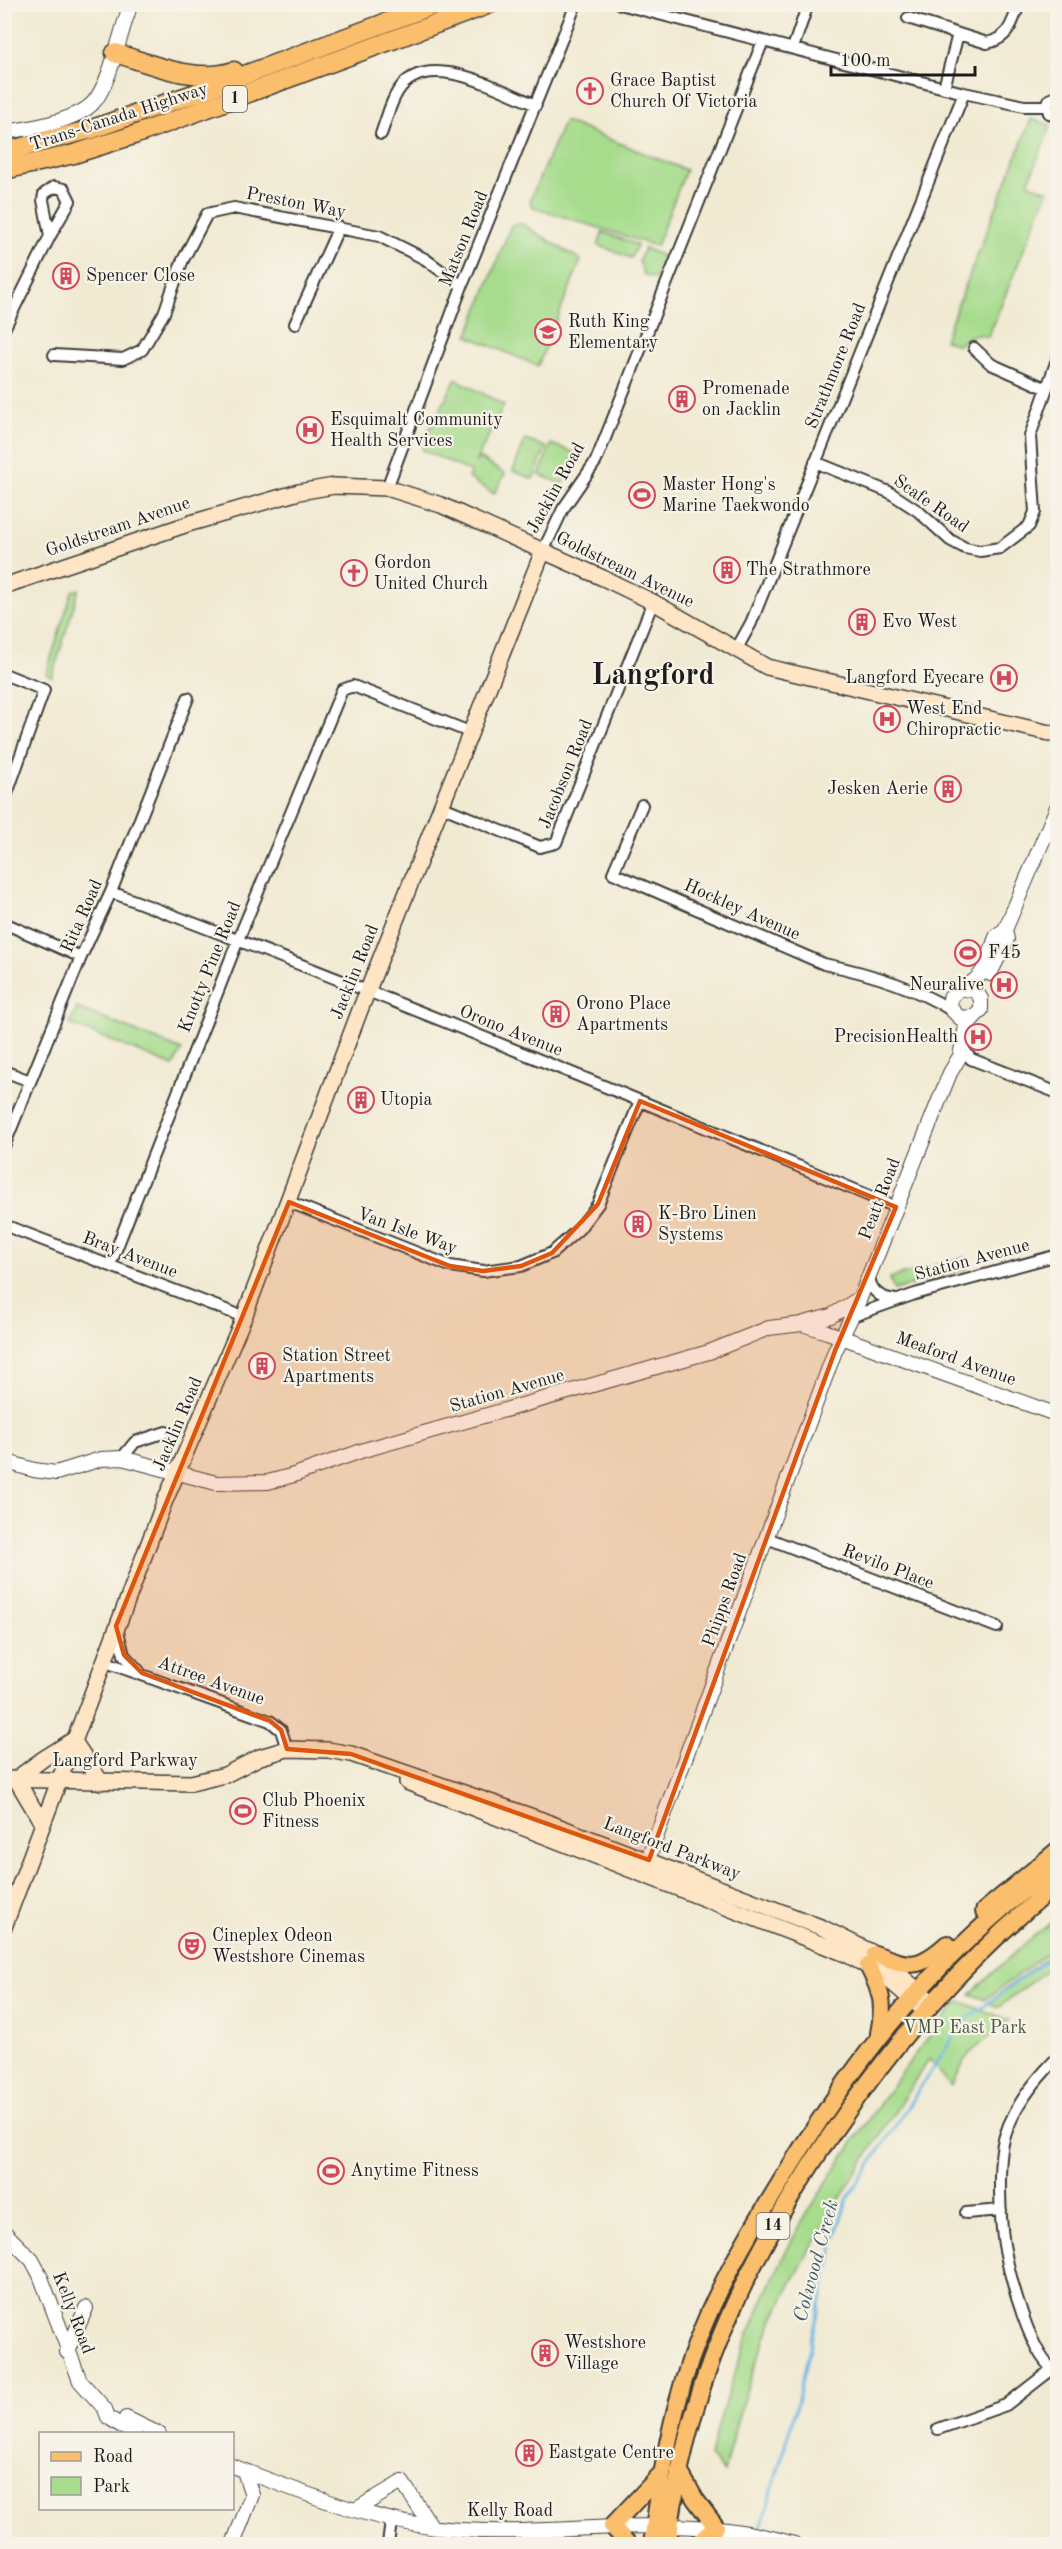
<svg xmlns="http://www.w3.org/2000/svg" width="1062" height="2549" font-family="'Old Standard TT',serif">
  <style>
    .park { fill: #a6dc8c; stroke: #617c54; stroke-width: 1.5 }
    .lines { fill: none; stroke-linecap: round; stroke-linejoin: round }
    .stream { stroke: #6cb7e5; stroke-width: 3 }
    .minor-casing { stroke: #3c3b37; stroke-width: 14 }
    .tertiary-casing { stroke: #3c3b37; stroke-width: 16 }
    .secondary-casing { stroke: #3c3b37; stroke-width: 18 }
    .primary-casing { stroke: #3c3b37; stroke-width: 20 }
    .motorway-casing { stroke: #3c3b37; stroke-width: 21 }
    .minor { stroke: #fff; stroke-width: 10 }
    .tertiary { stroke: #fff; stroke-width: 14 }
    .secondary { stroke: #fde5c5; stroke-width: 15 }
    .primary { stroke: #fabe6d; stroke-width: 16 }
    .motorway { stroke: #fabe6d; stroke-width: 18 }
    .marked { fill: #de560d; fill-opacity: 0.2; stroke: #de560d; stroke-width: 4.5; stroke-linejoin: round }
    .labels { text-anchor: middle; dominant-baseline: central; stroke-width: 4.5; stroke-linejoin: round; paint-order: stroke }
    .shield { fill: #f7f3e8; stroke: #5e5c59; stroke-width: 1.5 }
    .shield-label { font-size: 16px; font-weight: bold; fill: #1c1c1c }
    .poi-label { font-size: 18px; fill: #1c1c1c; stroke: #f7f3e8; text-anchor: start }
    .street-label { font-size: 18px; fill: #1c1c1c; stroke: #f7f3e8 }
    .park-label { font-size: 18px; fill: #45563e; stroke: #f7f3e8 }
    .water-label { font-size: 20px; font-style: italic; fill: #3c5a6c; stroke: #f7f3e8 }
    .town-label { font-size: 30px; font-weight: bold; fill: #1c1c1c; stroke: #f7f3e8 }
  </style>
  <rect width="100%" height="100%" fill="#f7f3e8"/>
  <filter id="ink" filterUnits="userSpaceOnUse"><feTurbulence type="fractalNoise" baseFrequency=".0167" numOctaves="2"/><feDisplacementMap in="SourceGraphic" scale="12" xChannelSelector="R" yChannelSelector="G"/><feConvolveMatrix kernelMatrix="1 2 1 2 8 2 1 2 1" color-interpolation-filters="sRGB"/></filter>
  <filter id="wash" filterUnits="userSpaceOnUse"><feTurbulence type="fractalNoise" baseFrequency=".008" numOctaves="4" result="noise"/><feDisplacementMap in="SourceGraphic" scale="24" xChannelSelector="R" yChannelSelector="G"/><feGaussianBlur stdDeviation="1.35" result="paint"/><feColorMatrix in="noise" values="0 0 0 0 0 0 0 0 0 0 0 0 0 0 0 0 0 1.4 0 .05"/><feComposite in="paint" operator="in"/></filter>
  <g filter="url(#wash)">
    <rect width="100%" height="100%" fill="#f1ead3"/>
    <!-- park -->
    <path class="park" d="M 1031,119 L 1051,125 L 1028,183 L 1048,191 L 988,337 C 975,333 967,335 959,345 L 944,340 Z
      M 564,121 L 686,170 L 656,246 L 533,207 L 530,200 Z
      M 520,223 L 581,260 L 538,366 L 468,336 L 511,225 Z
      M 603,232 L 637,245 L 631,258 L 598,245 Z
      M 644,248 L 665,257 L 656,279 L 644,275 L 639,261 Z
      M 456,379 L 504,405 L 475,463 L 479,458 L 505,474 L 494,494 L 468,478 L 471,472 L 423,450 L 422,444 Z
      M 525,440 L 546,447 L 533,479 L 513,471 Z
      M 551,444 L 575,453 L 563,484 L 539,475 Z
      M 79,589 L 52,677 L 46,674 L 72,591 Z
      M 77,1008 L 182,1050 L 173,1066 L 70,1024 Z
      M 965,1257 L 968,1270 L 894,1290 L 890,1278 Z
      M 1057,1918 L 1057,1945 L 985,2000 L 970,1994 L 1030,1939 Z
      M 1057,1949 L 1057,1962 L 999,2007 L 987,2003 Z
      M 959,2001 L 1009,2020 L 969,2054 L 951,2086 L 929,2059 C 879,2136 828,2214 785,2296 C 756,2351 738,2412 724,2472 L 710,2456 C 728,2384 754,2314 788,2248 C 809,2207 835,2170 860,2132 C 891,2086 922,2042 959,2001 Z"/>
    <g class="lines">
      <!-- stream -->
      <path class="stream" d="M 760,2531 L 796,2408 L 838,2227 L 848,2198 L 963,2022 L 1058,1951"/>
    </g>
  </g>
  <g filter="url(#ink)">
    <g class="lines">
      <defs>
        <path id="minor" d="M 620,4 L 964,93 L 1024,106 L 1047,106
          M 1056,4 L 1058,5
          M 908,18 L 987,43 C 1009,38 1012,24 1019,4
          M 793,48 L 808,4
          M 944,88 L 958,34
          M 1058,96 L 1049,100 L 1047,106 L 1049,113 L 1058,117
          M 381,134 C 386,121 390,103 398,91 C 426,47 501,91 536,105
          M 54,187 L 64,189 L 70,201 L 50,236 L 43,200 L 44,194 Z
          M 295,324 L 339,227
          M 4,329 L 50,236
          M 974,348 L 991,364 L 1045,388
          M 54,355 L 123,359 L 142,350 L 164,313 L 182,262 L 207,214 L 234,208 L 379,236 L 425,259 L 462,286
          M 815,462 L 889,492 L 918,511 L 950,540 L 965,548 L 980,551 L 1000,548 L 1029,526 L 1035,512 L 1030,436 L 1058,357
          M 387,488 L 462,286 L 576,4
          M 543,551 L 563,509 L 596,461 L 763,41
          M 736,650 L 751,623 L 964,93
          M 4,674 L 44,690 L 4,802
          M 642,805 L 613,873 L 824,964 C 868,973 913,986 951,1010
          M 443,807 L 540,847 L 556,843 L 653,602
          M 111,892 C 375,991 636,1098 896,1207
          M 4,923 L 81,957
          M 962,1047 L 971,1059 L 1058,1093
          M 4,1071 L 30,1081
          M 4,1146 L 81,957 L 111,892 L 188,698
          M 289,1202 L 450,1266 L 483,1271 L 521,1266 L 552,1253 L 579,1229 L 598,1204 L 640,1101
          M 4,1225 L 244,1317
          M 110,1265 L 238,940 L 342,690 L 353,686 L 472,733
          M 869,1278 C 872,1293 881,1298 896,1300
          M 853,1316 L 915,1294 L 1058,1255
          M 122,1458 L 135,1442 L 166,1432
          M 767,1538 L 997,1627
          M 117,1628 L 124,1655 L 139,1671
          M 103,1661 L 270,1721 L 281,1730 L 287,1749
          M 1058,2057 C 1036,2079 1014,2106 1005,2136 C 997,2160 1000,2220 1004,2245 C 1009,2273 1031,2362 1058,2372
          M 966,2213 L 1001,2210
          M 938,2429 L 1006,2405 L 1051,2370
          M 388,2544 L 391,2522"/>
        <path id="tertiary" d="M 4,132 C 28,129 75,121 92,104 C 111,84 120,31 131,4
          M 990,974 L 1007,939 L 1005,930
          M 964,987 C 988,976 988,956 997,935 L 1005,930 L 1058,805
          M 804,1323 L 831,1316 L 860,1298
          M 4,1461 L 34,1470 L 56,1473 L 101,1459 L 122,1458 L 216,1483 L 268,1482 L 294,1475 L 364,1450 L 709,1352 L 769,1328 L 802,1324 L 827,1332 L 1058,1415
          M 644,1870 L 835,1351 L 858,1303 L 950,1073 L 960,1056 L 966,1026 L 981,1010 L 981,999 L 976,991 L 960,988 L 950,998 L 951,1009 L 960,1018 L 972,1017
          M 4,2232 L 32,2260 L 40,2275 L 80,2381 L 105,2409 L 108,2417 L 134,2434
          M 67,2352 L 86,2308
          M 126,2418 L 159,2434
          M 232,2466 C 306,2494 380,2525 460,2530 C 575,2537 680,2509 794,2544
          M 355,2510 L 402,2482 L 432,2527
          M 233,2544 L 252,2495 L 244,2471"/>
        <path id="secondary" d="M 4,586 L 191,523 L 299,492 L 334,486 L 387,488 L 441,505 L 603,578 L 653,602 L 767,667 L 1058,735
          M 73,1740 L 101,1782
          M 4,1779 L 191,1783 L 225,1775 L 260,1757 L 287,1749 L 328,1750 L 351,1754 L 539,1819 L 823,1928 L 875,1954 L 927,1998
          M 16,1779 L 43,1759 L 73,1740
          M 16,1779 L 42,1823
          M 407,1782 L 846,1954 L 883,1975 L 924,2010
          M 4,1927 L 164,1503 L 244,1317 L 360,1010 L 543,551"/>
        <path id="primary" d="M 984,1911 L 1058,1850
          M 875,1954 C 910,1967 918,1970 947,1944
          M 868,1966 C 882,1993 885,2003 879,2033
          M 679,2471 L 695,2499 L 716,2527 L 697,2544
          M 628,2544 L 612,2526 L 661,2474
          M 652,2544 C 661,2474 672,2404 699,2337 C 719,2285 748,2235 777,2188 C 854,2059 936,1954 1058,1864
          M 668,2544 C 684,2393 744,2264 828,2139 C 896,2039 964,1960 1058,1883"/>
        <path id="motorway" d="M 115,53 C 152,64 196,84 234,71
          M 4,152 L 92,129 L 196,93 L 436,4
          M 4,170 L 74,154 L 137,134 L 490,4"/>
      </defs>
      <!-- minor casing -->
      <use href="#minor" class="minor-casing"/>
      <!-- tertiary casing -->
      <use href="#tertiary" class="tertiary-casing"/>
      <!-- secondary casing -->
      <use href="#secondary" class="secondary-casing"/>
      <!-- primary casing -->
      <use href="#primary" class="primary-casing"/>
      <!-- motorway casing -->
      <use href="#motorway" class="motorway-casing"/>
      <!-- minor -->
      <use href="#minor" class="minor"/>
      <!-- tertiary -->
      <use href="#tertiary" class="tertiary"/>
      <!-- secondary -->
      <use href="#secondary" class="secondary"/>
      <!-- primary -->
      <use href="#primary" class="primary"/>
      <!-- motorway -->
      <use href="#motorway" class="motorway"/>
    </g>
  </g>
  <!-- marked area -->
  <path class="marked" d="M 640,1101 L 896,1207 L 835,1351 L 649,1860 L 351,1754 L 287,1749 L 281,1730 L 270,1721 L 142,1673 L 124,1655 L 116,1626 L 289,1202 L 450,1266 L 483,1271 L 521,1266 L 552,1253 L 598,1204 Z"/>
  <!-- icons -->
  <defs>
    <symbol id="church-ring" viewBox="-11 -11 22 22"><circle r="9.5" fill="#f7f3e8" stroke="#d1495b" stroke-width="1.5"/><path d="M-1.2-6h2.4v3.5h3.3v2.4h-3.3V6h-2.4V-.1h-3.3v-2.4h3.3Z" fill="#d1495b"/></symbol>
    <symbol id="building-ring" viewBox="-11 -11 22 22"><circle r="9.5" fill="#f7f3e8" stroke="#d1495b" stroke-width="1.5"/><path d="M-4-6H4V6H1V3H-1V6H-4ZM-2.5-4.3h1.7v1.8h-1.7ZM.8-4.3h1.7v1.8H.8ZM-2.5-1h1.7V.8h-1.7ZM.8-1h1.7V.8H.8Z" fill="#d1495b"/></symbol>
    <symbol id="school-ring" viewBox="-11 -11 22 22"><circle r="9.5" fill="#f7f3e8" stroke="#d1495b" stroke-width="1.5"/><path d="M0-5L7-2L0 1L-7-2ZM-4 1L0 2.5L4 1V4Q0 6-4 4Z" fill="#d1495b"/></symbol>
    <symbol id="hospital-ring" viewBox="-11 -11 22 22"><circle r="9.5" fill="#f7f3e8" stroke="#d1495b" stroke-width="1.5"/><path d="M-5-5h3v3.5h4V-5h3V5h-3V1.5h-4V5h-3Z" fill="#d1495b"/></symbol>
    <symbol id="stadium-ring" viewBox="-11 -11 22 22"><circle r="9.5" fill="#f7f3e8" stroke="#d1495b" stroke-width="1.5"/><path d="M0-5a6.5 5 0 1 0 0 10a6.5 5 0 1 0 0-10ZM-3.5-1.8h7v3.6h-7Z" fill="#d1495b"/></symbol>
    <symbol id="theatre-ring" viewBox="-11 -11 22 22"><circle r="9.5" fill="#f7f3e8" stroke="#d1495b" stroke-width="1.5"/><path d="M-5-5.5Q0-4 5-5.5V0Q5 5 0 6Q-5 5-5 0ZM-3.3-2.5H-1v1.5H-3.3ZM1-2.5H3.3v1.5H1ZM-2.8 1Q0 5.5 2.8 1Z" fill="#d1495b"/></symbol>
  </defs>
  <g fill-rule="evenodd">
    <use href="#church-ring" x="575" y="76" width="30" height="30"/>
    <use href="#building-ring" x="51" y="261" width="30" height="30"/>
    <use href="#school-ring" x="533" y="317" width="30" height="30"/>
    <use href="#building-ring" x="667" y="384" width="30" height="30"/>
    <use href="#hospital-ring" x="295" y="415" width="30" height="30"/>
    <use href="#stadium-ring" x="627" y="480" width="30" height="30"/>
    <use href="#building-ring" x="712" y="555" width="30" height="30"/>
    <use href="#church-ring" x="339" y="558" width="30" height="30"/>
    <use href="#building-ring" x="847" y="607" width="30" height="30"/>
    <use href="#hospital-ring" x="989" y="663" width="30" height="30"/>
    <use href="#hospital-ring" x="872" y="704" width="30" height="30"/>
    <use href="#building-ring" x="933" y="774" width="30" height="30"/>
    <use href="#stadium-ring" x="953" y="938" width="30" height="30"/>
    <use href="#hospital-ring" x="989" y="970" width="30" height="30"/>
    <use href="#building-ring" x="541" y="999" width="30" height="30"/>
    <use href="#hospital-ring" x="963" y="1022" width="30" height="30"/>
    <use href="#building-ring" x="346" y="1085" width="30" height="30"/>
    <use href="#building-ring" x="623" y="1209" width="30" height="30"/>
    <use href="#building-ring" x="247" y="1351" width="30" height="30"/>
    <use href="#stadium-ring" x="228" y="1796" width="30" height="30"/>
    <use href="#theatre-ring" x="177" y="1931" width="30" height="30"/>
    <use href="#stadium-ring" x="316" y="2156" width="30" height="30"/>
    <use href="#building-ring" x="530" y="2338" width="30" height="30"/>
    <use href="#building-ring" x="514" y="2438" width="30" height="30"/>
  </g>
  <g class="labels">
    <!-- shield labels -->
    <g class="shield">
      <rect x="223" y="86" width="24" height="26" rx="4.5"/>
      <rect x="756.5" y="2213" width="33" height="26" rx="4.5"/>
    </g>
    <g class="shield-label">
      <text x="235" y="99">1</text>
      <text x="773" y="2226">14</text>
    </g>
    <!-- poi labels -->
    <g class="poi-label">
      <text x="610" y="81">Grace Baptist<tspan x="610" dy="21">Church Of Victoria</tspan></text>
      <text x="86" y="276">Spencer Close</text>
      <text x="568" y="322">Ruth King<tspan x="568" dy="21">Elementary</tspan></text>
      <text x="702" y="389">Promenade<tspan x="702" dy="21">on Jacklin</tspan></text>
      <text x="330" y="420">Esquimalt Community<tspan x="330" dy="21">Health Services</tspan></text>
      <text x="662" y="485">Master Hong's<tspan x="662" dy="21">Marine Taekwondo</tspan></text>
      <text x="374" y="563">Gordon<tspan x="374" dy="21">United Church</tspan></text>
      <text x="746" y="570">The Strathmore</text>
      <text x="882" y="622">Evo West</text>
      <text x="984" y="678" text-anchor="end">Langford Eyecare</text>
      <text x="906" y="709">West End<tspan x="906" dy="21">Chiropractic</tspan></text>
      <text x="928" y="789" text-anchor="end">Jesken Aerie</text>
      <text x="988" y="953">F45</text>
      <text x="984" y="985" text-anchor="end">Neuralive</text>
      <text x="576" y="1004">Orono Place<tspan x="576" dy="21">Apartments</tspan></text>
      <text x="958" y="1037" text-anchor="end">PrecisionHealth</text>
      <text x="380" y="1100">Utopia</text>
      <text x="658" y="1214">K-Bro Linen<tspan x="658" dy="21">Systems</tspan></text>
      <text x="282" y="1356">Station Street<tspan x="282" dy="21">Apartments</tspan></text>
      <text x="262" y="1801">Club Phoenix<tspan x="262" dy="21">Fitness</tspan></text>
      <text x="212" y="1936">Cineplex Odeon<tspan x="212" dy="21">Westshore Cinemas</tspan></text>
      <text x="350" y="2171">Anytime Fitness</text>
      <text x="564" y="2343">Westshore<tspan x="564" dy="21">Village</tspan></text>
      <text x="548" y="2453">Eastgate Centre</text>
    </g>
    <!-- street labels -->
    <g class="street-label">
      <text transform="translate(119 117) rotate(-18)">Trans-Canada Highway</text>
      <text transform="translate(296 203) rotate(11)">Preston Way</text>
      <text transform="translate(464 239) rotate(-68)">Matson Road</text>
      <text transform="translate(836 366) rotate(-68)">Strathmore Road</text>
      <text transform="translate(556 488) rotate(-61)">Jacklin Road</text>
      <text transform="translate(931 504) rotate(35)">Scafe Road</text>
      <text transform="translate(118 527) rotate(-19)">Goldstream Avenue</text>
      <text transform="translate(625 570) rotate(26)">Goldstream Avenue</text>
      <text transform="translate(566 774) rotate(-68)">Jacobson Road</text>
      <text transform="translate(742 910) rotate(24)">Hockley Avenue</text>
      <text transform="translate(82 916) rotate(-66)">Rita Road</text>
      <text transform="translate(210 967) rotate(-68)">Knotty Pine Road</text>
      <text transform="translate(355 972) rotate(-68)">Jacklin Road</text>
      <text transform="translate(511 1031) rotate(22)">Orono Avenue</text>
      <text transform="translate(880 1199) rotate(-69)">Peatt Road</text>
      <text transform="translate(407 1231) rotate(20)">Van Isle Way</text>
      <text transform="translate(130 1255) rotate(21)">Bray Avenue</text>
      <text transform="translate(972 1260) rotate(-15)">Station Avenue</text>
      <text transform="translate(956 1359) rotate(20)">Meaford Avenue</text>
      <text transform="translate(507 1391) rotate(-16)">Station Avenue</text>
      <text transform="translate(178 1424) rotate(-67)">Jacklin Road</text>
      <text transform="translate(888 1567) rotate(21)">Revilo Place</text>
      <text transform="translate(725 1600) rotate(-70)">Phipps Road</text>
      <text transform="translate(211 1681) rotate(20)">Attree Avenue</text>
      <text x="125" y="1761">Langford Parkway</text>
      <text transform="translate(672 1849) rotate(21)">Langford Parkway</text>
      <text transform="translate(73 2313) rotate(69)">Kelly Road</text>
      <text x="510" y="2511">Kelly Road</text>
    </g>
    <!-- park labels -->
    <g class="park-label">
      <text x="965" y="2028">VMP East Park</text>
    </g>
    <!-- water labels -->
    <g class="water-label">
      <text transform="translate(817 2261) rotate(-75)">Colwood Creek</text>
    </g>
    <!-- town labels -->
    <g class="town-label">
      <text x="653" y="676">Langford</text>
    </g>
  </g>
  <!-- margin -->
  <rect width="1062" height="2549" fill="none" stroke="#f7f3e8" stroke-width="24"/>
  <!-- legend -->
  <rect x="39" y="2432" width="195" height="78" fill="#f7f3e8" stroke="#9f9d96" stroke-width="1.5"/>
  <rect x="51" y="2452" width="30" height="9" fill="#fabe6d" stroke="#9f9d96" stroke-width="1.5"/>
  <text x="93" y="2462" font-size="18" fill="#1c1c1c">Road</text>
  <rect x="51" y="2477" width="30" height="18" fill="#a6dc8c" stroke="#9f9d96" stroke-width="1.5"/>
  <text x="93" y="2492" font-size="18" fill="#1c1c1c">Park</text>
  <!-- scale -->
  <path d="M831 66v9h144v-9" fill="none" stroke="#1c1c1c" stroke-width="3"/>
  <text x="840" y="66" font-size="18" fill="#1c1c1c" stroke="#f7f3e8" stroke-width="4.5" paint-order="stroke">100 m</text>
</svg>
